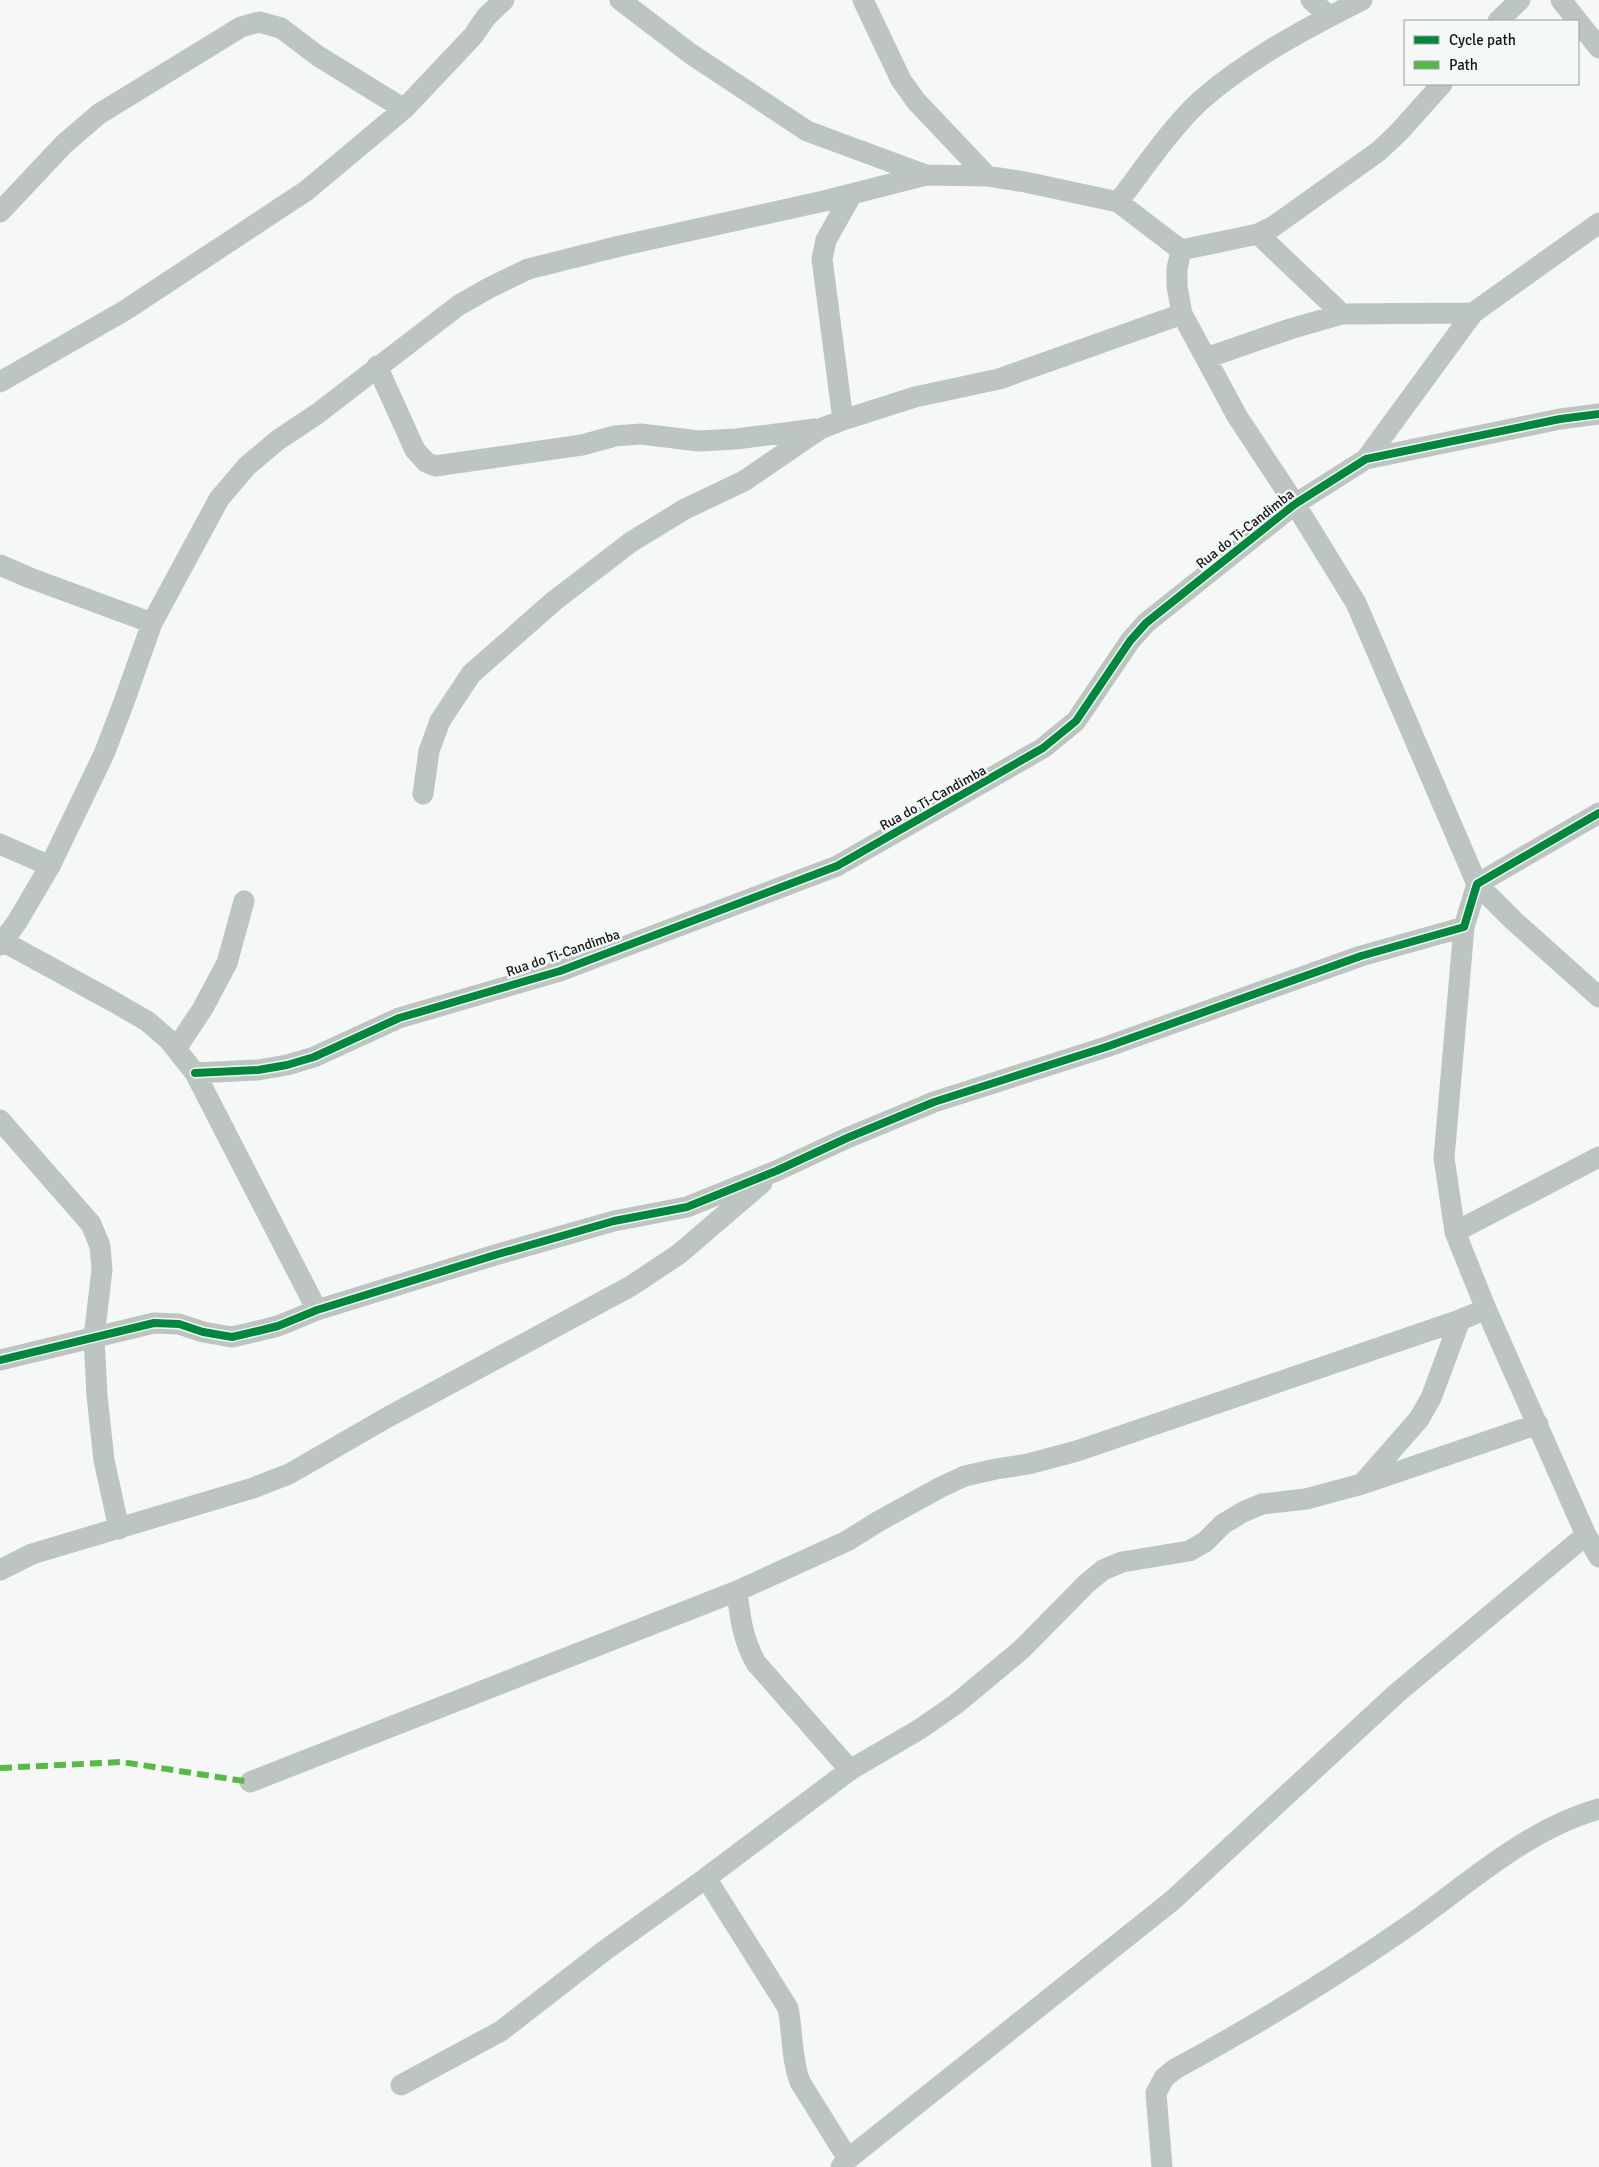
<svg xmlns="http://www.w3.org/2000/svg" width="1599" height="2167" font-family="Signika,sans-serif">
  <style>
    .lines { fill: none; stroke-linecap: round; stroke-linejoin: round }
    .minor { stroke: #bcc5bf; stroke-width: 21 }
    .quiet { stroke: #58b947; stroke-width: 6; stroke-dasharray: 12 6; stroke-linecap: butt }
    .cycleway-casing { stroke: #f4f9f7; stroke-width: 11 }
    .cycleway { stroke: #00873e; stroke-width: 8 }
    .labels { text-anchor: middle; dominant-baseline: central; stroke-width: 5; stroke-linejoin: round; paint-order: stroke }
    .street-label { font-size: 14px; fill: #141515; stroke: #f4f9f7 }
  </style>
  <rect width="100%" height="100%" fill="#f5f8f7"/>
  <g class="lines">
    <!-- minor -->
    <path class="minor" d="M 620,0 L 691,54 L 807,131 L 926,175 L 987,176 L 1025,182 L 1118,202 L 1181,250 L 1177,269 L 1177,286 L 1182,314 L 1237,416 L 1295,504 L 1356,603 L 1477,884 L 1514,921 L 1599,997
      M 863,0 L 901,80 L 916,101 L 987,176
      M 1311,0 L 1329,16
      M 1561,0 L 1599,48
      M 1498,21 L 1520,0
      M 1118,202 C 1143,170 1171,128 1200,101 C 1248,59 1306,28 1362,0
      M 0,212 L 64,144 L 99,114 L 241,27 L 259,22 L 281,28 L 318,56 L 404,109
      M 1258,234 L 1342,314
      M 1181,250 L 1258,234 L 1274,226 L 1379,151 L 1399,132 L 1442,84
      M 1206,358 L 1290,329 L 1342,314 L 1473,313
      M 377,366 L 415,450 L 426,462 L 435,466 L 582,445 L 615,436 L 641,434 L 699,441 L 736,439 L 815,429
      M 0,382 L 124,311 L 306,191 L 404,109 L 473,36 L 486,17 L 504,0
      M 843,420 L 822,259 L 826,240 L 852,194
      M 1366,459 L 1473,313 L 1599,223
      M 0,565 L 30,578 L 152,623
      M 423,794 L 429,751 L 440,721 L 471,674 L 554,601 L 631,542 L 685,509 L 744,481 L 820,429 L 843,420 L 915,397 L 999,379 L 1182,314
      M 0,844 L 50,866
      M 1464,927 L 1444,1158 L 1455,1232 L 1486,1309 L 1586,1535 L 1599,1557
      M 4,942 L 114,1002 L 147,1021 L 169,1040 L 195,1073 L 317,1310
      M 0,945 L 17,922 L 50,866 L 104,754 L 124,702 L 152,623 L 219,499 L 247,466 L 278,440 L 317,414 L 459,305 L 489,288 L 528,269 L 620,246 L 824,201 L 926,175
      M 176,1049 L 203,1008 L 227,963 L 244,901
      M 195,1073 L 258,1070 L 287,1065 L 314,1057 L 399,1018 L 560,971 L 837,866 L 1043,748 L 1076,721 L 1130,641 L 1146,623 L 1295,504 L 1366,459 L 1560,419 L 1599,414
      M 0,1120 L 91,1224 L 100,1246 L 102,1270 L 94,1337 L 97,1396 L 104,1460 L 119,1529
      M 1455,1232 L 1599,1157
      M 0,1360 L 154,1323 L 179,1324 L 203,1332 L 232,1337 L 258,1331 L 278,1326 L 317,1310 L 495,1255 L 614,1221 L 687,1207 L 776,1171 L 847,1138 L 934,1102 L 1106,1047 L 1361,956 L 1464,927 L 1477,884 L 1599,813
      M 1365,1483 L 1538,1424
      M 0,1570 L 32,1554 L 253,1488 L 289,1474 L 388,1417 L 631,1286 L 679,1254 L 762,1183
      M 737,1591 C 740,1618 743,1640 756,1663 L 850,1770
      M 250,1782 L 737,1591 L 847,1541 L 879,1521 L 941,1487 L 965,1476 L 996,1469 L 1028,1464 L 1077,1451 L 1460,1320 L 1486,1309
      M 706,1878 L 788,2008 C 793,2033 791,2058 800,2082 L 848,2159 L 841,2167
      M 401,2085 L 501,2031 L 604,1951 L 706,1878 L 850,1770 L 920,1729 L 956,1704 L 1022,1649 L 1086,1584 L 1103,1570 L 1122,1562 L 1189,1551 L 1205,1542 L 1223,1524 L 1243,1512 L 1262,1504 L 1306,1499 L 1362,1484 L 1419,1419 L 1431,1398 L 1460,1320
      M 848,2159 L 1173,1900 L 1397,1693 L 1586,1535
      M 1162,2167 L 1156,2093 L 1164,2078 L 1175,2069 C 1253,2027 1331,1979 1404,1929 C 1466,1886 1526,1829 1599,1809"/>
    <!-- quiet -->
    <path class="quiet" d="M 0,1768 L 122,1762 L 250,1782"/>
    <defs>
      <path id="cycleway" d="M 195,1073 L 258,1070 L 287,1065 L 314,1057 L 399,1018 L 560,971 L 837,866 L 1043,748 L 1076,721 L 1130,641 L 1146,623 L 1295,504 L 1366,459 L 1560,419 L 1599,414
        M 0,1360 L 154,1323 L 179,1324 L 203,1332 L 232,1337 L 258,1331 L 278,1326 L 317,1310 L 495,1255 L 614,1221 L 687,1207 L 776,1171 L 847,1138 L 934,1102 L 1106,1047 L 1361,956 L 1464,927 L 1477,884 L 1599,813"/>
    </defs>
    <!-- cycleway casing -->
    <use href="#cycleway" class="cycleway-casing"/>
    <!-- cycleway -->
    <use href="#cycleway" class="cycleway"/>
  </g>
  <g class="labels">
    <!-- street labels -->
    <g class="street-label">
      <text transform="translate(1245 529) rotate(-38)">Rua do Ti-Candimba</text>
      <text transform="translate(933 798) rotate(-29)">Rua do Ti-Candimba</text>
      <text transform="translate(563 953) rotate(-19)">Rua do Ti-Candimba</text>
    </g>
  </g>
  <!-- legend -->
  <rect x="1404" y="20" width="175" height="65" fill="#f4f9f7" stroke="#9a9e9d"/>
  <rect x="1414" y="36" width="25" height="8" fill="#00873e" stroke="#9a9e9d"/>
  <text x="1449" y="45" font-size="15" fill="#141515">Cycle path</text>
  <rect x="1414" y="61" width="25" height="8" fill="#58b947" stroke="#9a9e9d"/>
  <text x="1449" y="70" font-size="15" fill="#141515">Path</text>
</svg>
